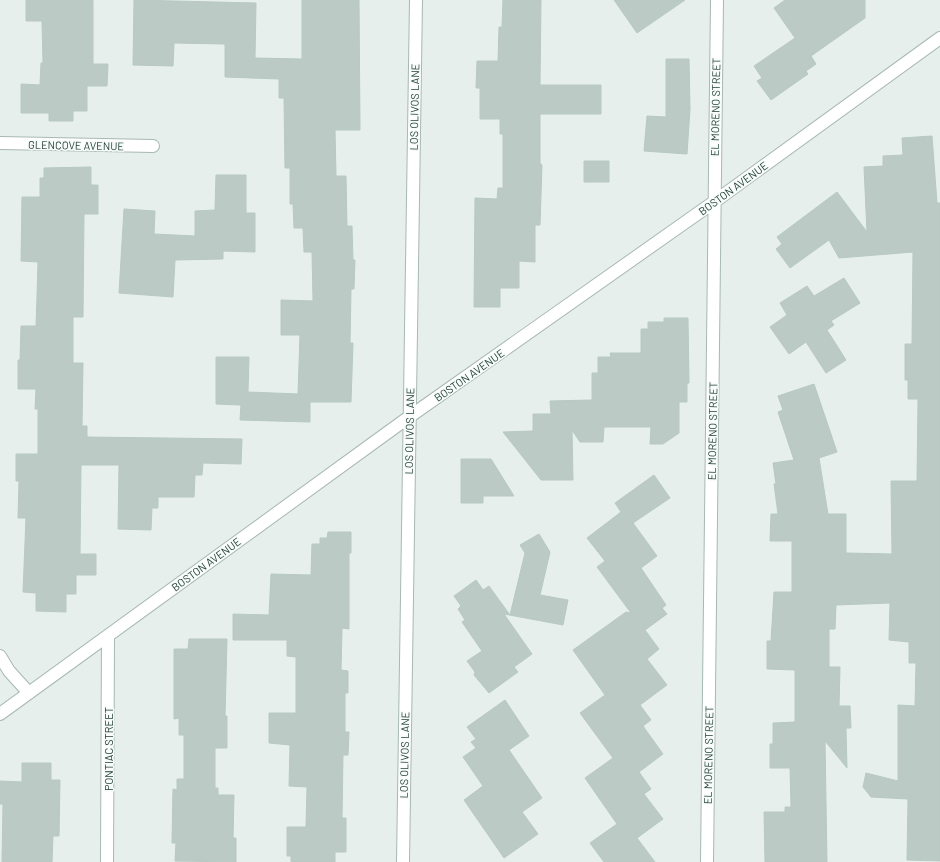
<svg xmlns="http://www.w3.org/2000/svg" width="940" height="862" font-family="Barlow,sans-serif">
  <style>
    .building { fill: #bbcac4; stroke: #b8c9c2 }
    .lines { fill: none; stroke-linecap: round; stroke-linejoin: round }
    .street-casing { stroke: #a8b8b2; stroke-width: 14 }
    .street { stroke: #fff; stroke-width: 12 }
    .labels { text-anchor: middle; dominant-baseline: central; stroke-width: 3; stroke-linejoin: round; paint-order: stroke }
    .street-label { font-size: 11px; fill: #24423a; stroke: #f7fbf9 }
  </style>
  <rect width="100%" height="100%" fill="#e6efeb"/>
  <!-- building -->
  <path class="building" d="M 26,0 L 93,0 L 93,64 L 108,64 L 107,86 L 87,86 L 87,111 L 73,111 L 73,121 L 49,121 L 49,113 L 21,113 L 21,84 L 40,85 L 41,63 L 43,63 L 42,21 L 26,21 Z
    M 134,0 L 256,3 L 255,58 L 302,59 L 302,0 L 359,0 L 360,130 L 335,130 L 336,176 L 346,176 L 347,226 L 352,226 L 353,260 L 355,260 L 354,289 L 351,289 L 350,343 L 353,343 L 351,402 L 310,402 L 310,422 L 240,420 L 241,405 L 216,404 L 216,357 L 249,357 L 248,392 L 298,394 L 300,335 L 281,335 L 281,300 L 313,301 L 312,252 L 304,252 L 303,228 L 294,228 L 293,204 L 290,204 L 290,168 L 285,168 L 284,98 L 279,98 L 279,79 L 225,77 L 225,44 L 174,43 L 173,66 L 133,65 Z
    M 503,0 L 541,0 L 540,85 L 601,85 L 601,114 L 540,114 L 540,163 L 542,165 L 540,225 L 535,225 L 535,262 L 519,261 L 519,288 L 500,288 L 500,307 L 474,307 L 475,198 L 497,199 L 498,188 L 503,188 L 503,134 L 500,134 L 500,119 L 480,119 L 480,88 L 476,88 L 477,61 L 498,61 L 499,27 L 502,27 Z
    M 614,0 L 685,0 L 637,33 Z
    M 785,0 L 865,0 L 865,18 L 811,56 L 816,64 L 806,71 L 808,74 L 771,100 L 757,81 L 762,78 L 754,66 L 795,38 L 774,8 Z
    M 666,59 L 689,59 L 690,109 L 687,154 L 644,151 L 647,116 L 666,117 Z
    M 932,136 L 937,203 L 940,203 L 940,861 L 907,860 L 908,799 L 871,797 L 863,787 L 866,773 L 898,781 L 898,705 L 915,706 L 916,663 L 909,663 L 909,642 L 889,640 L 890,603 L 836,605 L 835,629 L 829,629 L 829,667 L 840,667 L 839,706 L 850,706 L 851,728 L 846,728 L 847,768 L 825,741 L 827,862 L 765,862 L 764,812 L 785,812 L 785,807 L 791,807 L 790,768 L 770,768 L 770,744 L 773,744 L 773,723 L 795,722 L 795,670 L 767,669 L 767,641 L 771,641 L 774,592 L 792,592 L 792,541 L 770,541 L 771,514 L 778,514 L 774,484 L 776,484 L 773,463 L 794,460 L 778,412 L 783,410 L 778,396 L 814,384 L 837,452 L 819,458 L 828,514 L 846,514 L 846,553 L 892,554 L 891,481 L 917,481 L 918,399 L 908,399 L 908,380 L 905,380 L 905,344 L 912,344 L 913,252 L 839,258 L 829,240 L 790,268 L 776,249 L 782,244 L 777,237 L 837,192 L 867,232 L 864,167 L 883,166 L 883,156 L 903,155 L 902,138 Z
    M 584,161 L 609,161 L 609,182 L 584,182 Z
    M 91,167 L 91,185 L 98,185 L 98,214 L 84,214 L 83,317 L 73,317 L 73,363 L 83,363 L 82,426 L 87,426 L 87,437 L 242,439 L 241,464 L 203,463 L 202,475 L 195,475 L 194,497 L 158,497 L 158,508 L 152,508 L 151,530 L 118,529 L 119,465 L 81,465 L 80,554 L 96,554 L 96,575 L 76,575 L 76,594 L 66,594 L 66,612 L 36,611 L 36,593 L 23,592 L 26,518 L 18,518 L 19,481 L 16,481 L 16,454 L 38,454 L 38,409 L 35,409 L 36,389 L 18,389 L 18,360 L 20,360 L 21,326 L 36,326 L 37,296 L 38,262 L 21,261 L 22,197 L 40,197 L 40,178 L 44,178 L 44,168 Z
    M 216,175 L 246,175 L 246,213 L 255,213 L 255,252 L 223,251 L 223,259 L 175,260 L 173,297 L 119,293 L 124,209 L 155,211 L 154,234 L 195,236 L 195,211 L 215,210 Z
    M 844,278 L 860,303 L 831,321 L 834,325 L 827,330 L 846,360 L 826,373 L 806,342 L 789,354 L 770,327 L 787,315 L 780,303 L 807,286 L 814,296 Z
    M 664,318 L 688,318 L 689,383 L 687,383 L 687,402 L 679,402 L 679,433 L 663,444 L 650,444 L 651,427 L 604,427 L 603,442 L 580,442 L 572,430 L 573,480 L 541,480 L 503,432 L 533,431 L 533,414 L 551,414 L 550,401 L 592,400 L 592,373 L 598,373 L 598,357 L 611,357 L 610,353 L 641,353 L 641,329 L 648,329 L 648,322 L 664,322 Z
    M 461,459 L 491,459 L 514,496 L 483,496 L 483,503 L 461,503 Z
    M 654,475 L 670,498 L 633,523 L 657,556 L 641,568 L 666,605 L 662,608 L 667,614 L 645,630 L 659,649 L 647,659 L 667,685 L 640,705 L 651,720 L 643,726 L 663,754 L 639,772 L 651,789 L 644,794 L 663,819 L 637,838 L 655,862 L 604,862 L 590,843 L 617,824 L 585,778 L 613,758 L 580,713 L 605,695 L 573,650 L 626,612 L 631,613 L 597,567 L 605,561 L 587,538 L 621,512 L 615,503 Z
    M 328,532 L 351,532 L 351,553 L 349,553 L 349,629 L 342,628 L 341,670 L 348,671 L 348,693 L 345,693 L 345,732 L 349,732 L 348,755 L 343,755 L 342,818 L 346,818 L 346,852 L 335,852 L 335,862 L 291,862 L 291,856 L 287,856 L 287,827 L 306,827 L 307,787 L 289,786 L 290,745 L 269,743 L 269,713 L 296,713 L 296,657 L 287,656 L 287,640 L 233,640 L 233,614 L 269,615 L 271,574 L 311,575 L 312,544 L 320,544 L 320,538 L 327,538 Z
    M 539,534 L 550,552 L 540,595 L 568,600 L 563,625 L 504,614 L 532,654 L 514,667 L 518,672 L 489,693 L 474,675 L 475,672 L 467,661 L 482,651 L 462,622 L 465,620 L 458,609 L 461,606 L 454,596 L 476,580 L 483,590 L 489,586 L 510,615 L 525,553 L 520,545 Z
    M 189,639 L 227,639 L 225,716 L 227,716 L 227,748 L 215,748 L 215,788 L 218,788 L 218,795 L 234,795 L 233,838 L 236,838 L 236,862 L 175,861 L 176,843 L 172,843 L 173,789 L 177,790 L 177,779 L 184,779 L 184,735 L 179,735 L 179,718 L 174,719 L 174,649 L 188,649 Z
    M 505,700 L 529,736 L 509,750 L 542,798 L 522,812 L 538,834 L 504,858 L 464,800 L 483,786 L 463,757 L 476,748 L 471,742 L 476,739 L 467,727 Z
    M 22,763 L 51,763 L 51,780 L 60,780 L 59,836 L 53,836 L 52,862 L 2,862 L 3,804 L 0,804 L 0,781 L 22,782 Z"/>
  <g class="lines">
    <defs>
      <path id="street" d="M 0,143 L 153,146
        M 0,656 L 9,671 L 29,693
        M 0,714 L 409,417 L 714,202 L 940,38
        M 107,862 L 108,636
        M 403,862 L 416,0
        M 707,862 L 717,0"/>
    </defs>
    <!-- street casing -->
    <use href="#street" class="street-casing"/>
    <!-- street -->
    <use href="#street" class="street"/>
  </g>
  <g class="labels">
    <!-- street labels -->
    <g class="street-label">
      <text transform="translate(414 107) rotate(-89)">LOS OLIVOS LANE</text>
      <text transform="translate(715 107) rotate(-89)">EL MORENO STREET</text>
      <text transform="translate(76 145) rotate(1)">GLENCOVE AVENUE</text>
      <text transform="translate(733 188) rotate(-36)">BOSTON AVENUE</text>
      <text transform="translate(469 375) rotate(-35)">BOSTON AVENUE</text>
      <text transform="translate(409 431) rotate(-89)">LOS OLIVOS LANE</text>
      <text transform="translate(712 431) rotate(-89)">EL MORENO STREET</text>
      <text transform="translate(206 564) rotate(-36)">BOSTON AVENUE</text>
      <text transform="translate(108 749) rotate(-90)">PONTIAC STREET</text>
      <text transform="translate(404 755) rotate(-89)">LOS OLIVOS LANE</text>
      <text transform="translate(708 755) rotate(-89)">EL MORENO STREET</text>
    </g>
  </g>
</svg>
